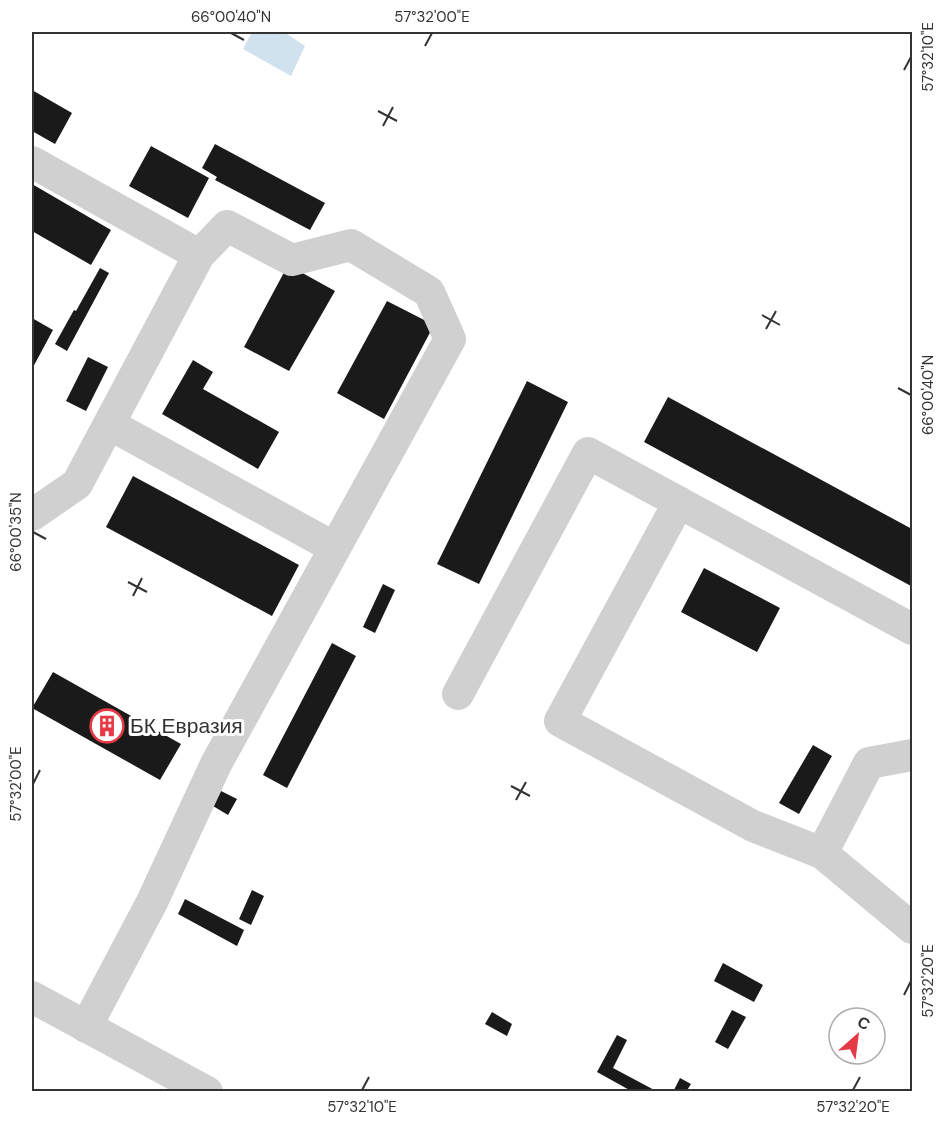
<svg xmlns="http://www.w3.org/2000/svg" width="944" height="1123" font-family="'DM Sans',sans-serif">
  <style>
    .water { fill: #cfe2ee }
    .building { fill: #1a1a1a }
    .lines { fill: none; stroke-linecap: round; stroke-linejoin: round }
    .minor { stroke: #d0d0d0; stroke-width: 32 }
    .ticks { fill: none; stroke: #333; stroke-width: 2 }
    .labels { text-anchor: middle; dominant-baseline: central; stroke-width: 6; stroke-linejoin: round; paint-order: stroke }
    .poi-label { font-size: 21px; fill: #333; stroke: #fff; text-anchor: start }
    .neatline { fill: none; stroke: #333; stroke-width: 2 }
    .ticks-label { font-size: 15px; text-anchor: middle; fill: #333 }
  </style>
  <rect width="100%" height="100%" fill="#fff"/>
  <!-- water -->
  <path class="water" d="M 252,32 L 284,32 L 305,46 L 291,76 L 243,49 Z"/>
  <!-- building -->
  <path class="building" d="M 32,90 L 72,113 L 55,144 L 32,131 Z
    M 215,144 L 325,203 L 310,230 L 215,180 L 217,177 L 202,168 Z
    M 151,146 L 209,178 L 188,218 L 129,186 Z
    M 32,184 L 111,230 L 91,265 L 32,231 Z
    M 288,265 L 335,291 L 289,371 L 244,347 Z
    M 100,268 L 109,273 L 67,351 L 55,344 L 74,310 L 76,311 Z
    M 387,301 L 434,325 L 384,419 L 337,393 Z
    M 32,318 L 53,330 L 32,369 Z
    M 88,357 L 108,367 L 86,411 L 66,401 Z
    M 193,360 L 213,372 L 203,389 L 279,432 L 258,469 L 162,414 Z
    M 527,381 L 568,402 L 479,584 L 437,564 Z
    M 668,397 L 912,529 L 911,586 L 644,442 Z
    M 133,476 L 299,565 L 272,616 L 106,527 Z
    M 704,568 L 780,608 L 757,652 L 681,612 Z
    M 383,584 L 395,590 L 375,633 L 363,627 Z
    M 332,643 L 356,656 L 287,788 L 263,775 Z
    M 53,672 L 181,744 L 160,780 L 32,708 Z
    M 813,745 L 832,756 L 799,814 L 779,803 Z
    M 221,791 L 237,799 L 228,815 L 213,806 Z
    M 252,890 L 264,896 L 251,925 L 239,919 Z
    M 185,899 L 244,930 L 237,946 L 178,914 Z
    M 723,963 L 763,985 L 754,1002 L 714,981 Z
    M 732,1010 L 746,1017 L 728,1049 L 715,1042 Z
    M 492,1012 L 512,1024 L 507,1036 L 485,1024 Z
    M 617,1035 L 627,1040 L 613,1068 L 658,1092 L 633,1092 L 597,1072 Z
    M 680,1078 L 691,1084 L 686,1092 L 673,1092 Z"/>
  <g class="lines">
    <!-- minor -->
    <path class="minor" d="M 32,162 L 199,255
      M 109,424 L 335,548
      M 679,502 L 560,721 L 753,826 L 822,853 L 912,928
      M 32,515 L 77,484 L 199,255 L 227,226 L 292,260 L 351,245 L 429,292 L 450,339 L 216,764 L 152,902 L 86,1027
      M 458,694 L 588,453 L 912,629
      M 822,853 L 869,763 L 912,755
      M 32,997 L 207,1092"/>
  </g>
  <!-- ticks -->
  <path class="ticks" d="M 231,33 L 244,40M 425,46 L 432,33M 904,70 L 911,57M 378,111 L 397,121M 383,126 L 393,107M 762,315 L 780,325M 766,329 L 776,311M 898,388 L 911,395M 33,532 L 46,539M 128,582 L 147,592M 133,596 L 142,578M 33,784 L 40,770M 511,786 L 530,796M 516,800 L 526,782M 904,995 L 911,981M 362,1090 L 369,1077M 853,1090 L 860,1077"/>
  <!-- icons -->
  <defs>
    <symbol id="building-ring" viewBox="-11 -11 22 22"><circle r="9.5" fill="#fff" stroke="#e63946" stroke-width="1.5"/><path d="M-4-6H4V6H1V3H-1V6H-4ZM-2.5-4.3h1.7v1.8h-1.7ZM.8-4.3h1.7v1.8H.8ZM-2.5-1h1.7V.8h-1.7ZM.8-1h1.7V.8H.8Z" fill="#e63946"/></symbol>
  </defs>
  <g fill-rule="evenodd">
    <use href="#building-ring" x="88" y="707" width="38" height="38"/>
  </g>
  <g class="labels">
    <!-- poi labels -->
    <g class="poi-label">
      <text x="130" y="726">БК Евразия</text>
    </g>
  </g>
  <!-- border -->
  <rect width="944" height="1123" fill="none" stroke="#ffffff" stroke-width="66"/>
  <!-- north arrow -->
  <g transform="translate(857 1036) rotate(28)"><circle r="28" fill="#ffffff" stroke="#adadad" stroke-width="1.5"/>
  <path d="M0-4.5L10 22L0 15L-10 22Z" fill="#e63946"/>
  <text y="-9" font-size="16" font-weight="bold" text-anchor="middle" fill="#333333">С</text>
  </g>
  <rect x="33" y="33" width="878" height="1057" class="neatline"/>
  <g class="ticks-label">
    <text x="231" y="22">66°00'40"N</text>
    <text x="432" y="22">57°32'00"E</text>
    <text transform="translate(928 57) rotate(-90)" y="5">57°32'10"E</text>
    <text transform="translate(928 395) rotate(-90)" y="5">66°00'40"N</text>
    <text transform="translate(16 532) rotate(-90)" y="5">66°00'35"N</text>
    <text transform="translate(16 784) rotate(-90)" y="5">57°32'00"E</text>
    <text transform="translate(928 981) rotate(-90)" y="5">57°32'20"E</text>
    <text x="362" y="1112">57°32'10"E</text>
    <text x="853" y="1112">57°32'20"E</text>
  </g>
</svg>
